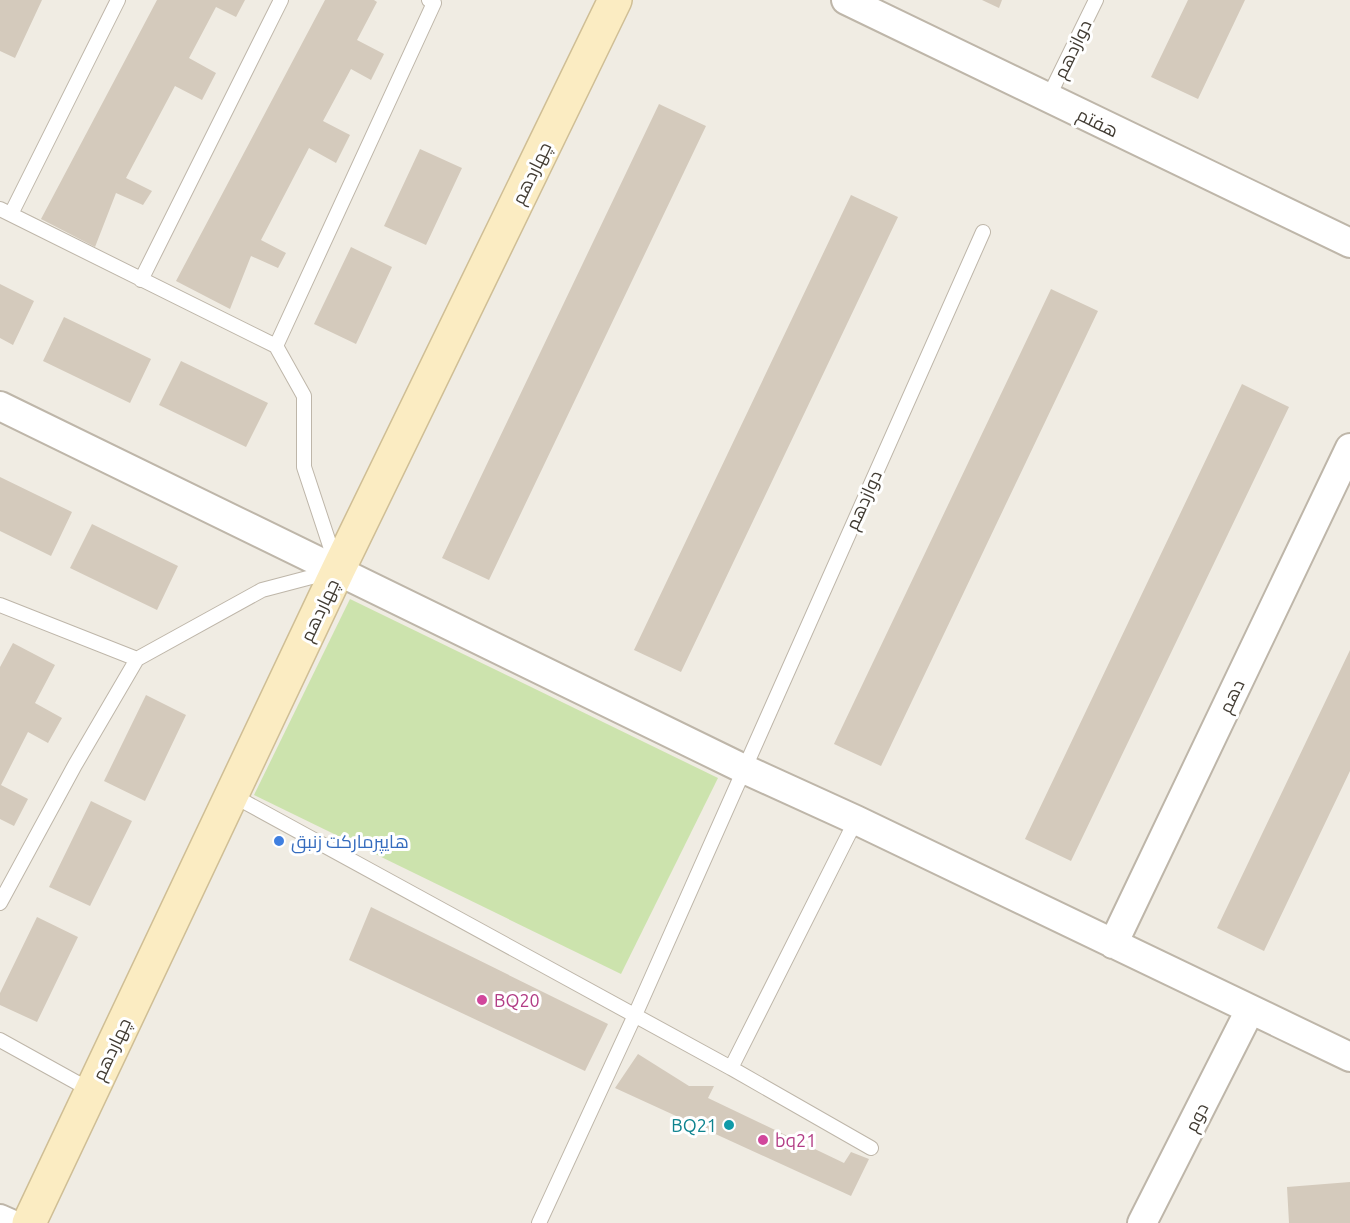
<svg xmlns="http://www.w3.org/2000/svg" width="1350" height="1223" font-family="Ubuntu,Cairo,sans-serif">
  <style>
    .green { fill: #cce3ad }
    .building { fill: #d4cabc }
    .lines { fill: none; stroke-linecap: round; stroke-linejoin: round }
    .lane-casing { stroke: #beb6a9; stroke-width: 16 }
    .street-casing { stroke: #beb6a9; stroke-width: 32 }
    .secondary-casing { stroke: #cfbe95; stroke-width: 36 }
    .lane { stroke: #fff; stroke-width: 14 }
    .street { stroke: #fff; stroke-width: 28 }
    .secondary { stroke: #fbecc2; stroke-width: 33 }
    .shop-dot { fill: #3f7fe0; stroke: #fff; stroke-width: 2 }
    .hotel-dot { fill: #d1479c; stroke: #fff; stroke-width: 2 }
    .culture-dot { fill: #0f9aa8; stroke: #fff; stroke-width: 2 }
    .labels { text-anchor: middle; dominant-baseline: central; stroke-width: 6; stroke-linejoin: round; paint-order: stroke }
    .street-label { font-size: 18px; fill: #423c33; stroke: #fff }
    .shop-label { font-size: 18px; fill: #366cbe; stroke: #fff; text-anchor: start }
    .hotel-label { font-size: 18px; fill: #b23c85; stroke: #fff; text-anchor: start }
    .culture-label { font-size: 18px; fill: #0d838f; stroke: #fff; text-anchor: end }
  </style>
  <rect width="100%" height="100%" fill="#f0ece3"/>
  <!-- green -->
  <path class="green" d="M 350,599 L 718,778 L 621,974 L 254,795 Z"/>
  <!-- building -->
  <path class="building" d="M 0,0 L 42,0 L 15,58 L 0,51 Z
    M 157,0 L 245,0 L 236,17 L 216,7 L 189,58 L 216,73 L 202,100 L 175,86 L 126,178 L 152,191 L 143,205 L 116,193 L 95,247 L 41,219 Z
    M 325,0 L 374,0 L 377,2 L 357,40 L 384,54 L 371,80 L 351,69 L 323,121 L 350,135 L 336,163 L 309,148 L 261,240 L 286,253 L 278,268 L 251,256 L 230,309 L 176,281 Z
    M 982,0 L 1002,0 L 999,8 Z
    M 1188,0 L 1245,0 L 1198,99 L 1151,77 Z
    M 659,104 L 706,126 L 489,580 L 442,558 Z
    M 420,149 L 462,168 L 426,245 L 384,226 Z
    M 851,195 L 898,217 L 681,672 L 634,650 Z
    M 351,247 L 392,267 L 356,344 L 314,324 Z
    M 0,284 L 34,301 L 13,345 L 0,338 Z
    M 1051,289 L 1098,311 L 881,766 L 834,744 Z
    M 64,317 L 151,359 L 130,403 L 43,361 Z
    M 181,361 L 268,403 L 246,447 L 159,405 Z
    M 1242,384 L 1289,407 L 1071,861 L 1025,839 Z
    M 0,477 L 72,512 L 51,556 L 0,531 Z
    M 92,524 L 178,566 L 157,610 L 70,568 Z
    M 13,643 L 55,665 L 35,703 L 62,718 L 48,743 L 28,732 L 1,785 L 28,799 L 14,826 L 0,819 L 0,667 Z
    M 1350,650 L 1350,771 L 1264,951 L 1217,928 Z
    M 146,695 L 186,715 L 145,801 L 104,781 Z
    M 91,801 L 132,821 L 90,906 L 49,887 Z
    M 371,907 L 608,1024 L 585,1071 L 349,960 Z
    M 37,917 L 78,937 L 37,1022 L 0,1005 L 0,993 Z
    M 638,1054 L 689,1086 L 714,1086 L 708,1098 L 844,1163 L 851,1152 L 869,1159 L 851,1196 L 615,1088 Z
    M 1350,1182 L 1350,1223 L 1289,1223 L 1287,1187 Z"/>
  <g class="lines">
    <defs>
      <path id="lane" d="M 1048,98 L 1096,0
        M 0,209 L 276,346 L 304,396 L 304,467 L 338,570 L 262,590 L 137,659
        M 11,214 L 118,0
        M 141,280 L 281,0
        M 276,346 L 434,3 L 429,0
        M 0,605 L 137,659 L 75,765 L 0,903
        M 232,795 L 731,1068 L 856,820
        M 0,1040 L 92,1091
        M 731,1068 L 871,1148
        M 539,1223 L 635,1015 L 983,232"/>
      <path id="street" d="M 846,0 L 1350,243
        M 0,406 L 744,769 L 856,820 L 1350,1057
        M 1113,944 L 1350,448
        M 0,1219 L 9,1223
        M 1142,1223 L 1250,1010"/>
      <path id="secondary" d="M 29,1223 L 338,570 L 615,0"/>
    </defs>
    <!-- lane casing -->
    <use href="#lane" class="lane-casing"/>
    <!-- street casing -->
    <use href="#street" class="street-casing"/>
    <!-- secondary casing -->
    <use href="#secondary" class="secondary-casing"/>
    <!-- lane -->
    <use href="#lane" class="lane"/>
    <!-- street -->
    <use href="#street" class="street"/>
    <!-- secondary -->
    <use href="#secondary" class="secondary"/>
  </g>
  <!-- markers -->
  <circle class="shop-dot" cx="279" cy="841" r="6"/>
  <g class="hotel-dot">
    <circle cx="482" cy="1000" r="6"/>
    <circle cx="763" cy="1140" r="6"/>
  </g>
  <circle class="culture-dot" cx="729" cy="1125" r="6"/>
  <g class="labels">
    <!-- street labels -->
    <g class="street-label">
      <text transform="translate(1072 49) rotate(-64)">دوازدهم</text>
      <text transform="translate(1098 122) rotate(26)">هفتم</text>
      <text transform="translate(531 173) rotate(-64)">چهاردهم</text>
      <text transform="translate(863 500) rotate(-66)">دوازدهم</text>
      <text transform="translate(319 610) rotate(-65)">چهاردهم</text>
      <text transform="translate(1231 696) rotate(-64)">دهم</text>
      <text transform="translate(111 1049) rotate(-65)">چهاردهم</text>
      <text transform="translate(1196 1117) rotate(-63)">دوم</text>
    </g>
    <!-- shop labels -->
    <g class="shop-label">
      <text x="291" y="841">هایپرمارکت زنبق</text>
    </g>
    <!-- hotel labels -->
    <g class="hotel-label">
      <text x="494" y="1000">BQ20</text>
      <text x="775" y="1140">bq21</text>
    </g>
    <!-- culture labels -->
    <g class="culture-label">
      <text x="717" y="1125">BQ21</text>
    </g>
  </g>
</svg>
